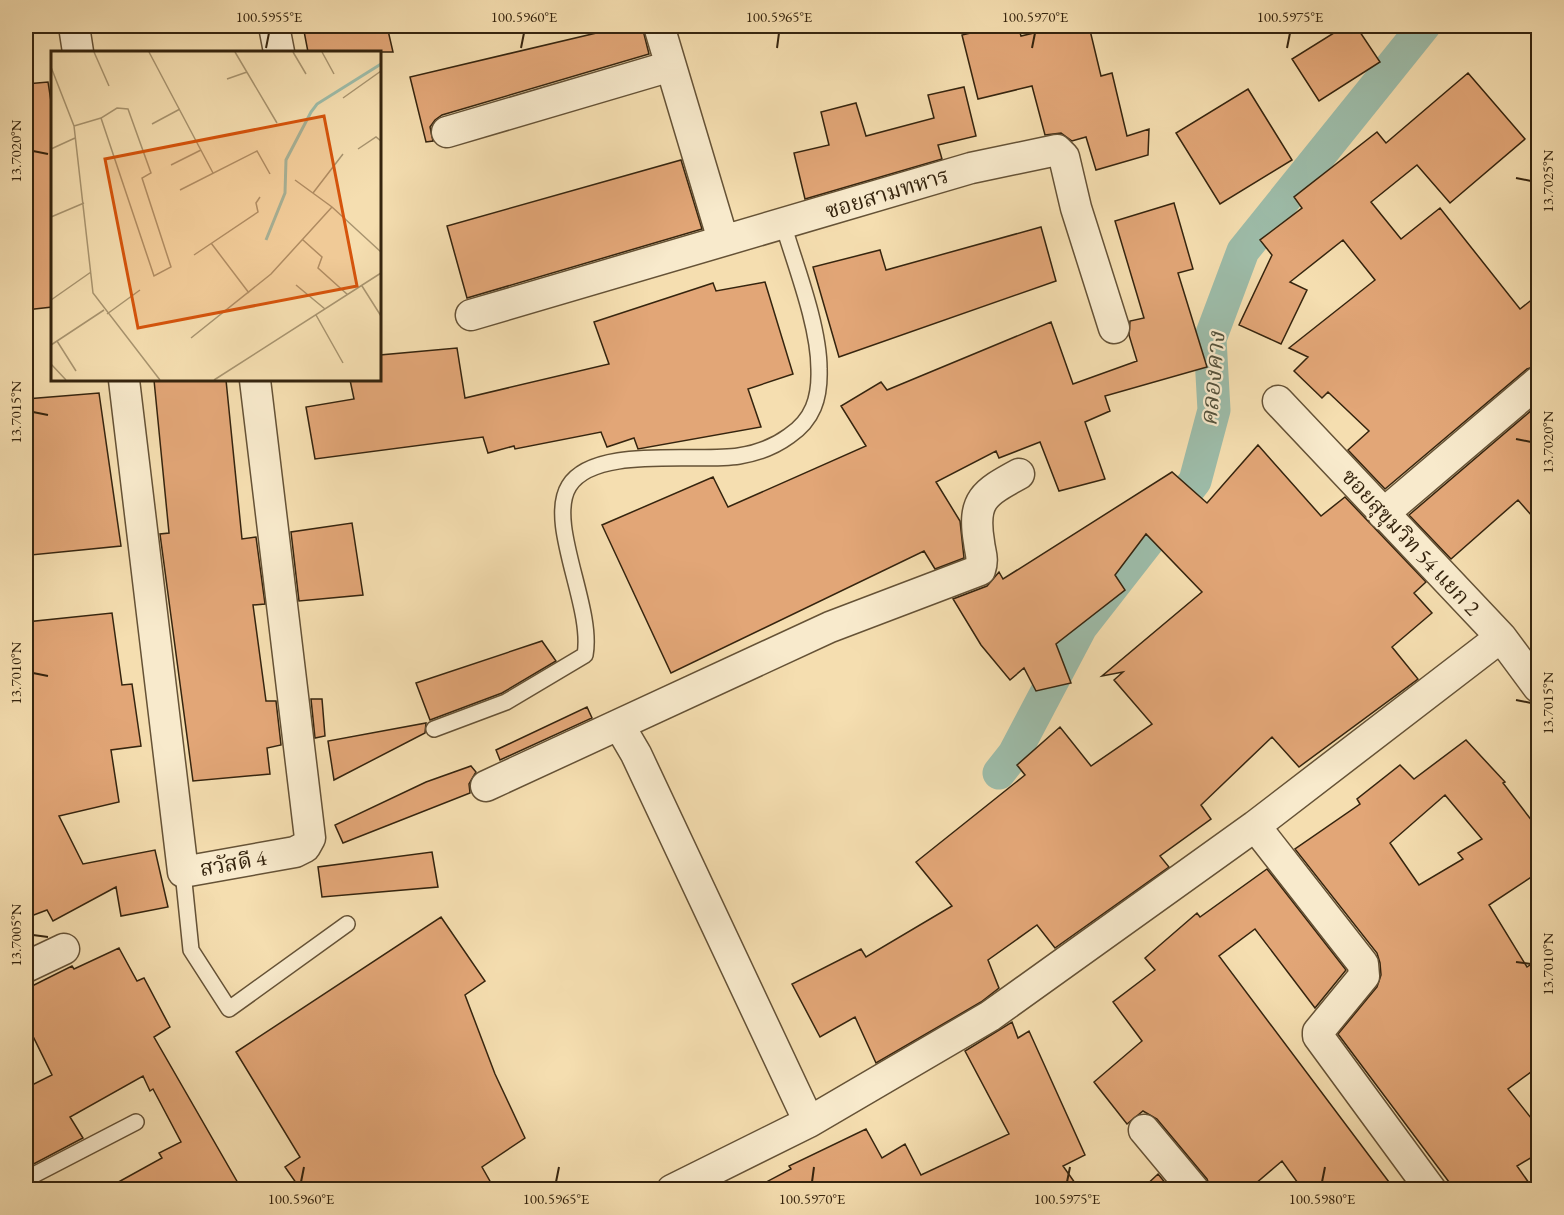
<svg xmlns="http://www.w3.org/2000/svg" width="1564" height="1215" font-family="'EB Garamond','Noto Serif Thai',serif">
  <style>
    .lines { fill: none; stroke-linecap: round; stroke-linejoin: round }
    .canal { stroke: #9dbca9; stroke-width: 33 }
    .building { fill: #e2a677; stroke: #35240e; stroke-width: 1.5; fill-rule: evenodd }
    .lane-casing { stroke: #655236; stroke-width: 18 }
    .street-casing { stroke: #655236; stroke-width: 33 }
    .lane { stroke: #f8eacc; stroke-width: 15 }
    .street { stroke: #f8eacc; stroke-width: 30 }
    .ticks { fill: none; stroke: #35240e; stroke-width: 2 }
    .labels { text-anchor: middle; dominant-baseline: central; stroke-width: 4.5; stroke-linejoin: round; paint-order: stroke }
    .street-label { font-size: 22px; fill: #35240e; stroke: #f8eacc }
    .water-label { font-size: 24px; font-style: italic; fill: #54523c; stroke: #f8eacc }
    .inset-river { fill: none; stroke: #9dbca9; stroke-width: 3 }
    .inset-road { fill: none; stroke: #a8946f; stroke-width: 1.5 }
    .view { fill: #d6540c; fill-opacity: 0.15; stroke: #d6540c; stroke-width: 3 }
    .inset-edge { fill: none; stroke: #35240e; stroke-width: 3 }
    .neatline { fill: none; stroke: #35240e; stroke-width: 2 }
    .ticks-label { font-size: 15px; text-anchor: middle; fill: #35240e }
  </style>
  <rect width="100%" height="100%" fill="#f5deb0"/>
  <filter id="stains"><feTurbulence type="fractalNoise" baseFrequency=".00333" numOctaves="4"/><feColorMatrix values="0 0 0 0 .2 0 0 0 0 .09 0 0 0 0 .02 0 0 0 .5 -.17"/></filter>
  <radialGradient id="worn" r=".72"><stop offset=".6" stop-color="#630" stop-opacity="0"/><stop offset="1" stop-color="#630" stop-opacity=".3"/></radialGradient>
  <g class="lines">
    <!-- canal -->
    <path class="canal" d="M 999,773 L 1014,754 L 1081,627 L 1195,481 L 1214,410 L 1210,339 L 1243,251 L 1424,26"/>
  </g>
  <!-- building -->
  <path class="building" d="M 303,26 L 387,26 L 393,52 L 308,52 Z
    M 626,26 L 642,26 L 649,54 L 442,115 L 435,120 L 430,127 L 433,141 L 426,142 L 410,77 Z
    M 1000,26 L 1018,26 L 1021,36 L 1063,26 L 1089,26 L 1101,76 L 1112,73 L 1127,136 L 1149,129 L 1148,155 L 1096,170 L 1086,137 L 1072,141 L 1061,133 L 1045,135 L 1032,86 L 978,99 L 962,35 Z
    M 1345,26 L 1356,26 L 1380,62 L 1319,101 L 1292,59 Z
    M 1468,73 L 1525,139 L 1450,203 L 1417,165 L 1371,202 L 1401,239 L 1440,208 L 1520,309 L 1539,294 L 1539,365 L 1527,369 L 1385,489 L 1348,450 L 1369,431 L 1328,392 L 1322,398 L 1294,371 L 1308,357 L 1289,348 L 1375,280 L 1343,240 L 1290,282 L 1307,290 L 1281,344 L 1239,325 L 1272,255 L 1260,240 L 1302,208 L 1294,197 L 1377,132 L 1386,143 Z
    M 48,82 L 52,108 L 52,307 L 26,310 L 26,84 Z
    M 964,87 L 976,136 L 938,145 L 942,159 L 805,199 L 794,153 L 829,145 L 821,112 L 856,103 L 866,136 L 934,118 L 928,95 Z
    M 1248,89 L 1292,160 L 1220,204 L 1176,133 Z
    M 681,160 L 702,229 L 467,298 L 447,226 Z
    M 1174,203 L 1193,269 L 1178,273 L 1207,367 L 1105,396 L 1110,411 L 1085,422 L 1105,479 L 1059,491 L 1040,442 L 999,458 L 996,451 L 936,482 L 960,521 L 964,558 L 935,569 L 924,551 L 671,673 L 602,525 L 713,477 L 728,507 L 866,446 L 841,406 L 881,382 L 887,390 L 1051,322 L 1073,384 L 1137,361 L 1129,335 L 1130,321 L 1144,318 L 1115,221 Z
    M 1041,227 L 1056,281 L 839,357 L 813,267 L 880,250 L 886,270 Z
    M 765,282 L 793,374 L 748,389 L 761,427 L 638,449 L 634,438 L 607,447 L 601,432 L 515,449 L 514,446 L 488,453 L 483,437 L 315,459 L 306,407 L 354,399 L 350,380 L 380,380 L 380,355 L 457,348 L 465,398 L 609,364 L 594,322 L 713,283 L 716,291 Z
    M 154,380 L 226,380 L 242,539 L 256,537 L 265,604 L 253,605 L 266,701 L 276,701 L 281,745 L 267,748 L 270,774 L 193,781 L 160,534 L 169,533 Z
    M 99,393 L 121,546 L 31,555 L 26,494 L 26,399 Z
    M 1539,404 L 1539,524 L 1518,500 L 1451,559 L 1409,515 Z
    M 1258,445 L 1321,516 L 1345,497 L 1426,582 L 1414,593 L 1432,613 L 1392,647 L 1418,679 L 1299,767 L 1272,737 L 1201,805 L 1211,819 L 1160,856 L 1169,867 L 1055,948 L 1037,925 L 988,960 L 999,988 L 981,1002 L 876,1063 L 855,1017 L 820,1037 L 792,984 L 861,949 L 866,957 L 952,906 L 916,862 L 1025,775 L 1017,765 L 1060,727 L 1091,766 L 1152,724 L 1114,680 L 1123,672 L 1102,676 L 1202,592 L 1146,534 L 1115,575 L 1125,590 L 1056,644 L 1071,683 L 1036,691 L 1024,668 L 1010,680 L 981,645 L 953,599 L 987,586 L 999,572 L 1003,579 L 1172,472 L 1207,503 Z
    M 352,523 L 363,595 L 299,601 L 291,532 Z
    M 112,613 L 122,685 L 132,684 L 141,746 L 111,750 L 119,802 L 59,816 L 83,864 L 155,850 L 168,907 L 121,916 L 116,887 L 53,921 L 47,910 L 26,918 L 26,622 Z
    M 542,641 L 556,661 L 502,693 L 430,720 L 416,683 Z
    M 311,699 L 322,699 L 325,736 L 315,738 Z
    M 587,707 L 592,718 L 500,760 L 496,750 Z
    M 426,723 L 425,733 L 334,780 L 328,741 Z
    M 1466,740 L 1505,782 L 1503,783 L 1539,830 L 1539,872 L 1489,905 L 1527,967 L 1539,959 L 1539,1066 L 1508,1089 L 1539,1128 L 1539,1153 L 1517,1166 L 1534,1190 L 1455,1190 L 1338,1034 L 1377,987 L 1381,975 L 1380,963 L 1377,953 L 1295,849 L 1360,804 L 1357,799 L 1400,765 L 1414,779 ZM 1445,795 L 1482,839 L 1458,853 L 1463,859 L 1419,885 L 1390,843 Z
    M 471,766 L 476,772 L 469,784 L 470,793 L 343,843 L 335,825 L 426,782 Z
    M 432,852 L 438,887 L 322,897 L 318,867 Z
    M 1267,869 L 1346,970 L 1315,1008 L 1255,929 L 1219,956 L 1395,1190 L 1303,1190 L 1282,1161 L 1248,1190 L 1211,1190 L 1207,1179 L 1157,1119 L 1143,1111 L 1127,1124 L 1094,1082 L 1142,1041 L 1113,1002 L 1155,970 L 1145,958 L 1197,913 L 1200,917 Z
    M 441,917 L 485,981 L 465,995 L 495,1074 L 525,1138 L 482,1167 L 495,1190 L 301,1190 L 285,1167 L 300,1157 L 236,1052 Z
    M 119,948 L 137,981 L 144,978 L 170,1027 L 154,1037 L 242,1190 L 104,1190 L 162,1158 L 159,1153 L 181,1142 L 153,1089 L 150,1091 L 143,1076 L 70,1117 L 83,1138 L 26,1168 L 26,1088 L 52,1075 L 26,1022 L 26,989 L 72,966 L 74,969 Z
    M 1012,1022 L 1018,1038 L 1029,1031 L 1085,1155 L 1063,1166 L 1080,1190 L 751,1190 L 791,1169 L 789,1166 L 866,1129 L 882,1158 L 905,1144 L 921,1175 L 1009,1134 L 965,1051 Z
    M 1158,1174 L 1171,1190 L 1141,1190 Z"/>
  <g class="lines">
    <defs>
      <path id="lane" d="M 434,729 L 506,702 L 585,655 C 594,607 546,523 569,486 C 594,445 697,463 739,456 C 758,453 774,447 789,436 C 813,420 820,398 819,369 C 819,326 796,267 783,224
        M 183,872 L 191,950 L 229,1009 L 347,924
        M 26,1179 L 136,1122"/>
      <path id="street" d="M 74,26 L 78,52
        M 274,26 L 279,52
        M 659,26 L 723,240
        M 447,132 L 671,66
        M 471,315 L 971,168 L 1057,150 L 1064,157 L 1076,208 L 1114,328
        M 124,380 L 183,872 L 295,852 L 305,847 L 310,838 L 255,380
        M 1278,401 L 1501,637 L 1538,687
        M 1383,514 L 1538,382
        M 619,725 L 636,754 L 809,1122
        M 486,786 L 830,627 L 980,570 C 984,558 980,553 979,542 C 972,500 984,493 1019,474
        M 1255,826 L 1363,964 L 1364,976 L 1318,1032 L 1318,1036 L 1431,1190
        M 26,967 L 64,949
        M 1144,1130 L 1194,1190
        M 672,1190 L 809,1122 L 990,1016 L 1255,826 L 1501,637"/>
    </defs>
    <!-- lane casing -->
    <use href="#lane" class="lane-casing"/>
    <!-- street casing -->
    <use href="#street" class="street-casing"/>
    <!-- lane -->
    <use href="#lane" class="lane"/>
    <!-- street -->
    <use href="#street" class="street"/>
  </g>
  <!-- ticks -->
  <path class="ticks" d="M 266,48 L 269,33M 521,48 L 524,33M 777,48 L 779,33M 1032,48 L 1035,33M 1287,48 L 1290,33M 33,151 L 48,154M 1516,178 L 1531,181M 33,412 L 48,415M 1516,439 L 1531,442M 33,673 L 48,676M 1516,700 L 1531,703M 33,935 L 48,937M 1516,962 L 1531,964M 301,1182 L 304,1167M 556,1182 L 559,1167M 812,1182 L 814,1167M 1067,1182 L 1070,1167M 1322,1182 L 1325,1167"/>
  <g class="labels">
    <!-- street labels -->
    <g class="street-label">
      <text transform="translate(887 193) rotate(-17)">ซอยสามทหาร</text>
      <text transform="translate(1411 542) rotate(47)">ซอยสุขุมวิท 54 แยก 2</text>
      <text transform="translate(233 863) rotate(-10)">สวัสดี 4</text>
    </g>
    <!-- water labels -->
    <g class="water-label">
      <text transform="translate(1212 379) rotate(-85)">คลองคาง</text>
    </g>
  </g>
  <!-- overview -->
  <g transform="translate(51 51)">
    <rect width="330" height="330" fill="#f5deb0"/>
    <path class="inset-river" d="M 215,189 L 234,142 L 235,109 L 260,61 L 266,53 L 330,13"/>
    <path class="inset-road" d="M 43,1 L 58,35M 98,1 L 162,122M 184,1 L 226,72M 242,1 L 255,23M 271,1 L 283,23M 0,16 L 23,75 L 42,242 L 109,329M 176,28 L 196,21M 292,47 L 330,20M 66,57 L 77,58 L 100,122 L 91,127 L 120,216 L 103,225 L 50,67 ZM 101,73 L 129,58M 23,75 L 50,67M 0,98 L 24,87M 307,98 L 325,86 L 330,90M 120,114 L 150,99M 244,129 L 281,156 L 330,201M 129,139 L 206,100 L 219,123M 262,142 L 292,103M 0,166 L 33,152M 252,189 L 271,206 L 267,217 L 297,244M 160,192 L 198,242M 143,204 L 207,161 L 205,152 L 209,146M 245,234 L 274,258M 311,235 L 330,265M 0,249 L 40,221M 56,263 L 89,239M 265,264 L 292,312M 140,287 L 220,223 L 281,156M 6,290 L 25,320M 0,294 L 53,259M 0,313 L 15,329M 163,329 L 330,222"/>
    <path class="view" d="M 273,65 L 306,235 L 87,277 L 54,108 Z"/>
    <rect width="330" height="330" class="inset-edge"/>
  </g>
  <!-- margin -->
  <rect width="1564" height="1215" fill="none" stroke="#f5deb0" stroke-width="66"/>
  <rect x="33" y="33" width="1498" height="1149" class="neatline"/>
  <g class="ticks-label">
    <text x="269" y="22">100.5955°E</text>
    <text x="524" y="22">100.5960°E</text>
    <text x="779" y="22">100.5965°E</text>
    <text x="1035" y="22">100.5970°E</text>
    <text x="1290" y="22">100.5975°E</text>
    <text transform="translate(16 151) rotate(-90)" y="5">13.7020°N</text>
    <text transform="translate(1548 181) rotate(-90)" y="5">13.7025°N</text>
    <text transform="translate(16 412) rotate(-90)" y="5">13.7015°N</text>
    <text transform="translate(1548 442) rotate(-90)" y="5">13.7020°N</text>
    <text transform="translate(16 673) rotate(-90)" y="5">13.7010°N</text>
    <text transform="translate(1548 703) rotate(-90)" y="5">13.7015°N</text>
    <text transform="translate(16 935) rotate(-90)" y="5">13.7005°N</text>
    <text transform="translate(1548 964) rotate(-90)" y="5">13.7010°N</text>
    <text x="301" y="1204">100.5960°E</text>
    <text x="556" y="1204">100.5965°E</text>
    <text x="812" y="1204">100.5970°E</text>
    <text x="1067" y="1204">100.5975°E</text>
    <text x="1322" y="1204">100.5980°E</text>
  </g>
  <rect width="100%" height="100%" filter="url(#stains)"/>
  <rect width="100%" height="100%" fill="url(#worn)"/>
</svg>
